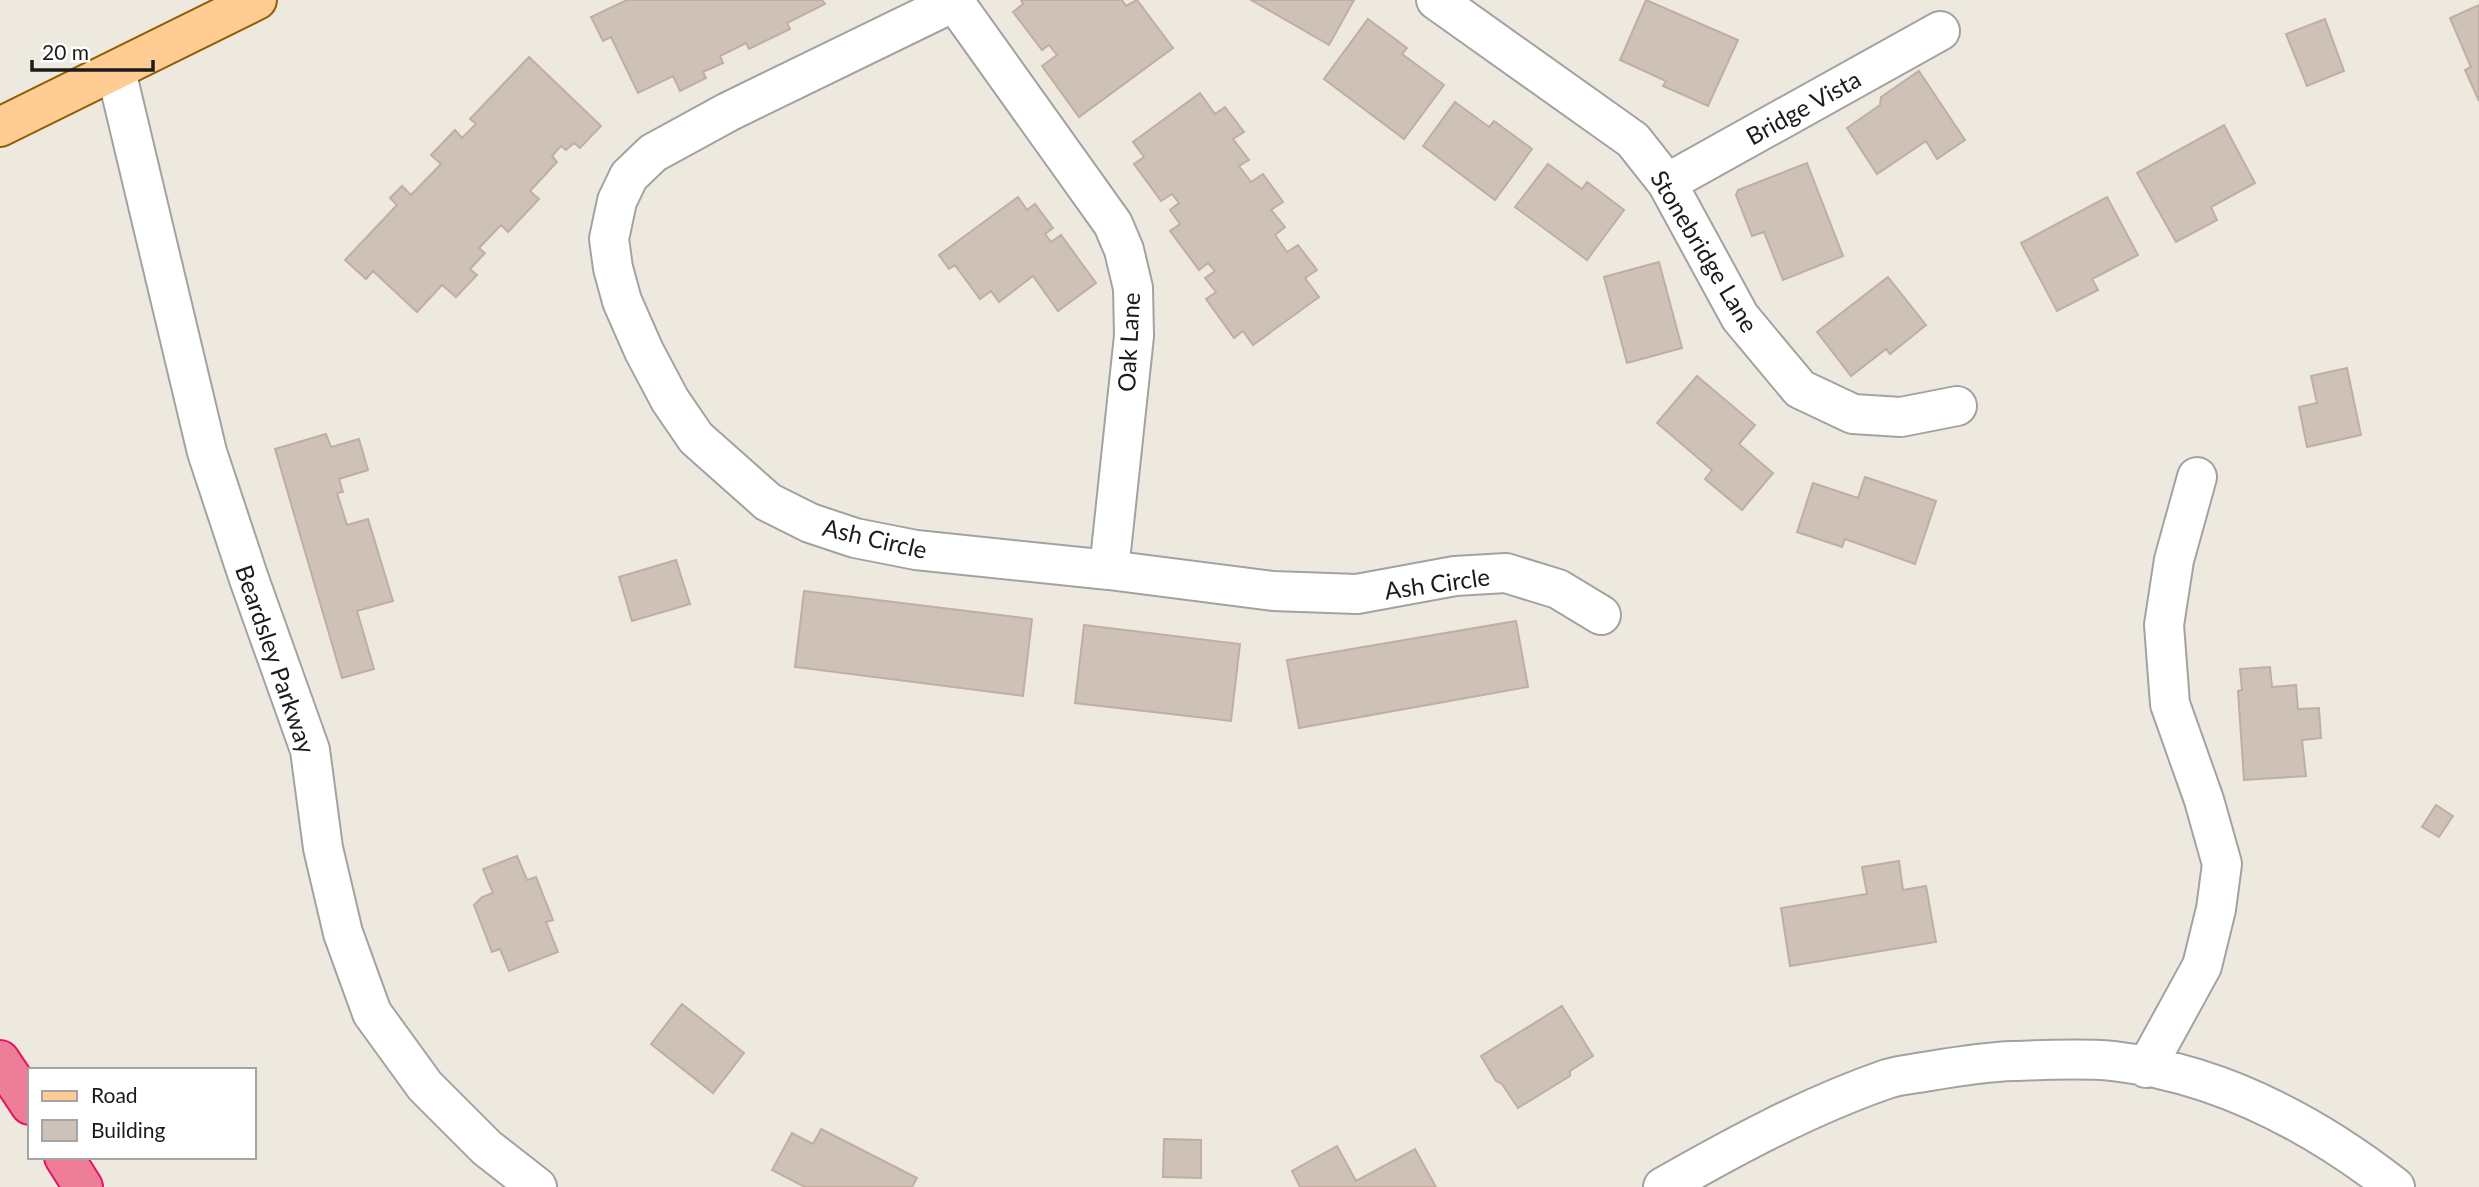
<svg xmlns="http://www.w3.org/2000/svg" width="2479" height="1187" font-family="Lato,sans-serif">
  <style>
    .building { fill: #cec1b8; stroke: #c1aea1; stroke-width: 2 }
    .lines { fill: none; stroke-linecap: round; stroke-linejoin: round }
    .minor-casing { stroke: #a2a2a2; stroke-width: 42 }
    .major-casing { stroke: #935d00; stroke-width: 42 }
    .highway-casing { stroke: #e51363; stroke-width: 42 }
    .minor { stroke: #fff; stroke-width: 38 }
    .major { stroke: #ffcd94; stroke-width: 38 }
    .highway { stroke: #ee7e97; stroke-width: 38 }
    .labels { text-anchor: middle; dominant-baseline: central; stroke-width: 5; stroke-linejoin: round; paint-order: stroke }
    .street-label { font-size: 24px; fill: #1b1b1b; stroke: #fff }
  </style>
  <rect width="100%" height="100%" fill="#eee9df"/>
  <!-- building -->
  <path class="building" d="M 627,0 L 822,0 L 825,4 L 787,23 L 790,29 L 749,49 L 746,43 L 720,56 L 723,63 L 703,72 L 706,78 L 680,91 L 673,76 L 638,93 L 611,37 L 603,41 L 591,17 Z
    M 1021,0 L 1122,0 L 1126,6 L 1137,0 L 1173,48 L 1079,117 L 1042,66 L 1057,55 L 1049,45 L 1042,50 L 1013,12 L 1023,4 Z
    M 1251,0 L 1354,0 L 1329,45 Z
    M 1646,0 L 1738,40 L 1708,106 L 1663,86 L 1666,81 L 1620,60 Z
    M 2479,5 L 2479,101 L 2465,70 L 2471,67 L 2450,18 Z
    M 1368,19 L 1407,48 L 1402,54 L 1444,85 L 1404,139 L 1324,79 Z
    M 2325,19 L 2344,71 L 2307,86 L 2286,34 Z
    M 529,57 L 601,126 L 580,148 L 574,143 L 566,150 L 561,146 L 552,156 L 557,162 L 530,191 L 539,199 L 508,232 L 501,225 L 479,248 L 485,253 L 470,269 L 477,275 L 456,297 L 442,285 L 417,312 L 373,271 L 366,279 L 345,260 L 397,205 L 390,198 L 402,186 L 411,195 L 441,164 L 431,155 L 455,130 L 462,138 L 476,124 L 470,119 Z
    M 1919,71 L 1965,140 L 1937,159 L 1926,141 L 1877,174 L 1847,128 L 1880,105 L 1881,97 Z
    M 1200,93 L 1215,114 L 1225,107 L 1244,132 L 1233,139 L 1249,160 L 1239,166 L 1251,182 L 1263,174 L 1283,202 L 1271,210 L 1285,227 L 1275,235 L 1287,252 L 1298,245 L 1317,270 L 1305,278 L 1319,297 L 1253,345 L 1243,331 L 1234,338 L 1206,299 L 1216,292 L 1205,278 L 1215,271 L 1208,263 L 1199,270 L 1170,231 L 1180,224 L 1170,210 L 1179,203 L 1172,194 L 1161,201 L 1134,164 L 1144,157 L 1133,142 Z
    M 1455,102 L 1489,127 L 1494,121 L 1532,149 L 1495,200 L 1423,146 Z
    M 2224,125 L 2255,183 L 2211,207 L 2217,220 L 2176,242 L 2137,173 Z
    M 1807,163 L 1843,256 L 1783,280 L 1764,232 L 1752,236 L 1736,195 L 1738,190 Z
    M 1548,164 L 1582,189 L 1587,182 L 1624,210 L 1587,260 L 1515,207 Z
    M 1018,197 L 1027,210 L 1035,204 L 1053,228 L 1045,234 L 1051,242 L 1061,235 L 1096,283 L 1058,311 L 1033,276 L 999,302 L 991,291 L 980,299 L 955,265 L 949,269 L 939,255 Z
    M 2107,197 L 2138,255 L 2092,279 L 2098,290 L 2057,311 L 2021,243 Z
    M 1659,262 L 1682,348 L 1627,363 L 1604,277 Z
    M 1888,277 L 1926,325 L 1890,354 L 1886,349 L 1851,376 L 1817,332 Z
    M 2347,368 L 2361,435 L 2307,447 L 2299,407 L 2317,403 L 2311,376 Z
    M 1697,376 L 1755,425 L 1739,444 L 1773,473 L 1742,510 L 1705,479 L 1712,470 L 1657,423 Z
    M 326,434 L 331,447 L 359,439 L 368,470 L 339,479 L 343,492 L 337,493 L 347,525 L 368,519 L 393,601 L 357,611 L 374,669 L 342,678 L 275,449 Z
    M 1865,477 L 1936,501 L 1915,564 L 1845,539 L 1842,547 L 1797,532 L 1813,483 L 1858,498 Z
    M 676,560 L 690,604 L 632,621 L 619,577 Z
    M 804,591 L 1032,619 L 1023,696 L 795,667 Z
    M 1516,621 L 1528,687 L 1299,728 L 1287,660 Z
    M 1084,625 L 1240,644 L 1231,721 L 1075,703 Z
    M 2270,667 L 2272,687 L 2296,685 L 2298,709 L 2319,708 L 2321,738 L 2302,740 L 2306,776 L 2244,780 L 2238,691 L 2242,690 L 2240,669 Z
    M 2436,805 L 2453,816 L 2439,837 L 2422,827 Z
    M 517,856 L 527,880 L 536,877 L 553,920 L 546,922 L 558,952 L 509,971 L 500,949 L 492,952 L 474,905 L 482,897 L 493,893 L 483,869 Z
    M 1899,861 L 1903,890 L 1926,886 L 1936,942 L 1790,966 L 1781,908 L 1867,894 L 1862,867 Z
    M 682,1004 L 744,1053 L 713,1093 L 651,1044 Z
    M 1562,1006 L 1593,1056 L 1570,1071 L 1570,1076 L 1518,1108 L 1502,1084 L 1496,1081 L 1481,1056 Z
    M 821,1129 L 917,1178 L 912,1187 L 805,1187 L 772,1170 L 792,1133 L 813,1144 Z
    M 1164,1139 L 1201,1140 L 1201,1178 L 1163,1177 Z
    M 1337,1146 L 1356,1181 L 1415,1149 L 1436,1187 L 1300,1187 L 1292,1171 Z"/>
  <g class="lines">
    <defs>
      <path id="minor" d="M 953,0 L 1113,224 L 1124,250 L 1133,288 L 1134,336 L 1109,570
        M 1436,0 L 1633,140 L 1667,183 L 1740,317 L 1800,389 L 1853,414 L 1901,417 L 1957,406
        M 954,2 L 728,112 L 653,153 L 629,176 L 617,201 L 609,239 L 613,268 L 622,301 L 644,351 L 670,400 L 696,438 L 768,502 L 810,523 L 855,538 L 916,550 L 1109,570 L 1273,591 L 1357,594 L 1455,576 L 1506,573 L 1558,589 L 1601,615
        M 116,71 L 207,452 L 249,579 L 310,750 L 323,848 L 343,933 L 372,1013 L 425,1086 L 487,1148 L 537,1187
        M 1667,183 L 1940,31
        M 2146,1068 L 2202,966 L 2216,909 L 2222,864 L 2204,800 L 2170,704 L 2164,625 L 2174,560 L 2197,477
        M 1663,1187 C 1735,1146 1809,1106 1887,1079 C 1899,1075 1912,1074 1924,1072 C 1954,1067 1982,1062 2013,1061 C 2046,1060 2081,1058 2113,1061 C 2218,1073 2313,1123 2395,1187"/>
      <path id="major" d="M 0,127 L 257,0"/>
      <path id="highway" d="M 0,1060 L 30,1105
        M 64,1157 L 83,1187"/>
    </defs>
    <!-- minor casing -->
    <use href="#minor" class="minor-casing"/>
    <!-- major casing -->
    <use href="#major" class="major-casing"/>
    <!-- highway casing -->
    <use href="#highway" class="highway-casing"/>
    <!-- minor -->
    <use href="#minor" class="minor"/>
    <!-- major -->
    <use href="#major" class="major"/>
    <!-- highway -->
    <use href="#highway" class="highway"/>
  </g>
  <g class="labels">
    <!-- street labels -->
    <g class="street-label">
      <text transform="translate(1803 107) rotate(-29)">Bridge Vista</text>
      <text transform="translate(1705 251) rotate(59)">Stonebridge Lane</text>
      <text transform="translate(1128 342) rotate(-87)">Oak Lane</text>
      <text transform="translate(875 538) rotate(13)">Ash Circle</text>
      <text transform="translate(1437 583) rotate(-8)">Ash Circle</text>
      <text transform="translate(276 659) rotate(71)">Beardsley Parkway</text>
    </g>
  </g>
  <!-- legend -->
  <rect x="28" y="1068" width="228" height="91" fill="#ffffff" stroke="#a4a4a4" stroke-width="2"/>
  <rect x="42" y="1091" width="35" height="10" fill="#ffcd94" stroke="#a4a4a4" stroke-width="2"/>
  <text x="91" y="1103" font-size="21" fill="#1b1b1b">Road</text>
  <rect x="42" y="1120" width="35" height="21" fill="#cec1b8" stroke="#a4a4a4" stroke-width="2"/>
  <text x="91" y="1138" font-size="21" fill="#1b1b1b">Building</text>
  <!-- scale -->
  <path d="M32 60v10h121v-10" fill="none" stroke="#1b1b1b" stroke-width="3.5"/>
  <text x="42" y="60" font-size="21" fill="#1b1b1b" stroke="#ffffff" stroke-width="5" paint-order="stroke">20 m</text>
</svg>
